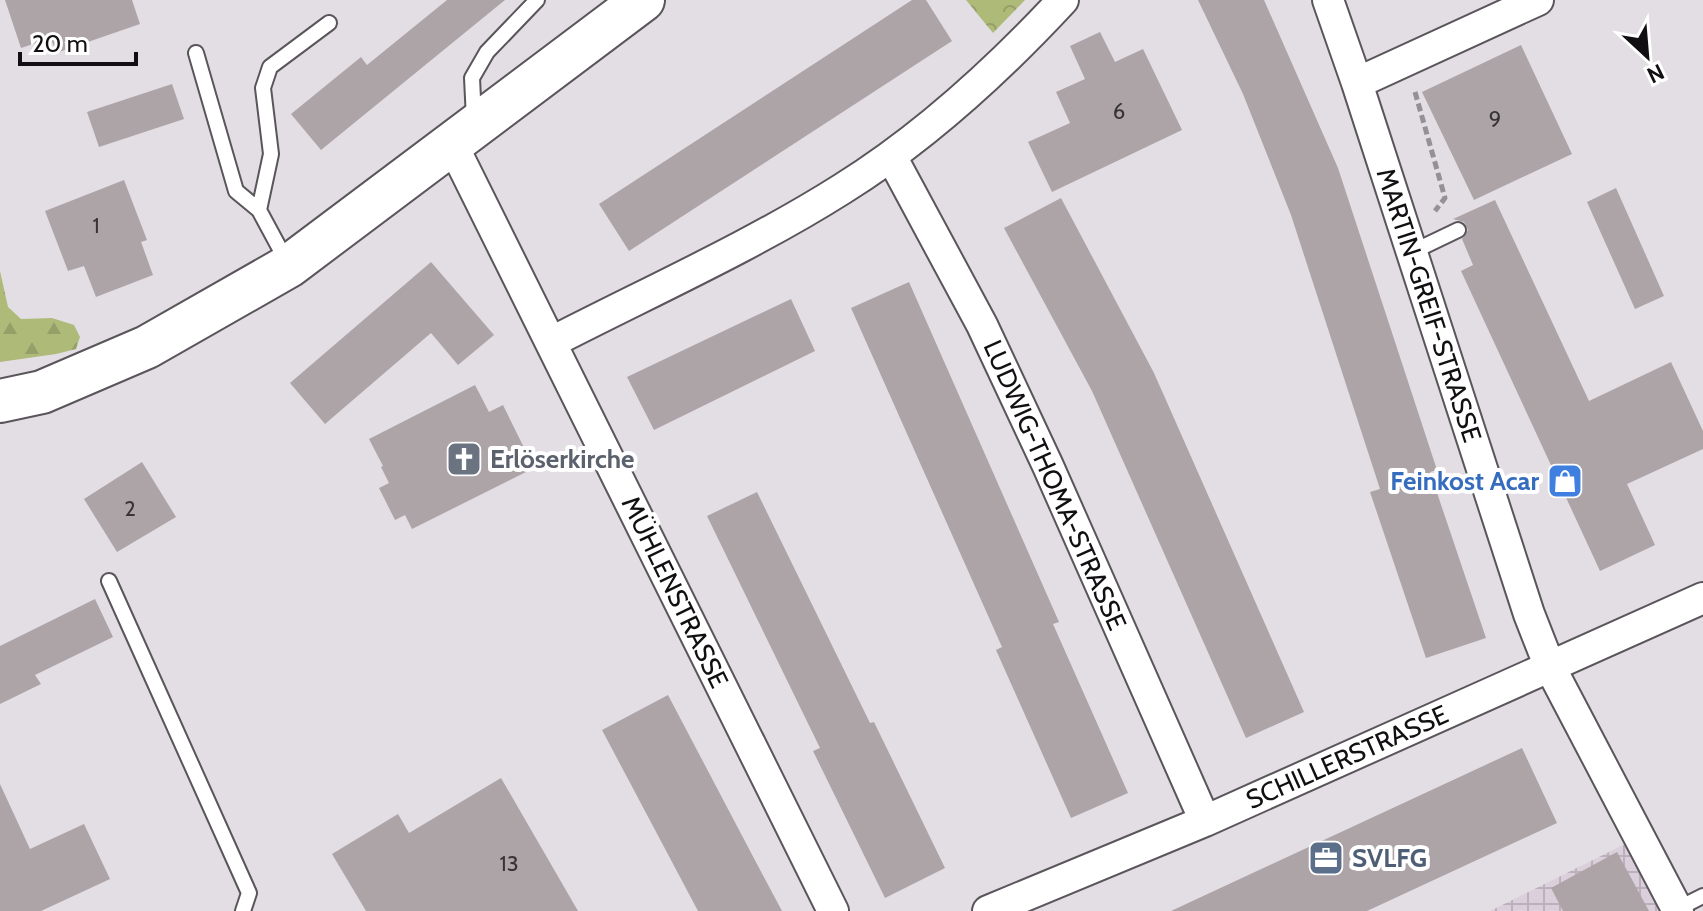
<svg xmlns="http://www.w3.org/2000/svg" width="1703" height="911" font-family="Cabin,sans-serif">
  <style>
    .industrial { fill: url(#industrial-grid) }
    .forest { fill: url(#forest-firs) }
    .park { fill: url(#park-crowns) }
    .building { fill: #ada4a7 }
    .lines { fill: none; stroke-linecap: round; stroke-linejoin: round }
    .lane-casing { stroke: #5a555b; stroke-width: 18 }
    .street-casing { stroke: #5a555b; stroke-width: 34 }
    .secondary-casing { stroke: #5a555b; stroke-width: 46 }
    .path { stroke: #959095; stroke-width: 5; stroke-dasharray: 8 4; stroke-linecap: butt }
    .lane { stroke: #fff; stroke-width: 14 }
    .street { stroke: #fff; stroke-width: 30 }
    .secondary { stroke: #fff; stroke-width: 42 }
    .labels { text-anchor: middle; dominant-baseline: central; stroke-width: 8; stroke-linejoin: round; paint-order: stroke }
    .number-label { font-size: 22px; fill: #383436 }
    .street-label { font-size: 26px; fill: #110f11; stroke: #fff }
    .worship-label { font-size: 26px; font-weight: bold; fill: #5b616d; stroke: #fff; text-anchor: start }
    .shop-label { font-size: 26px; font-weight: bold; fill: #366cbe; stroke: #fff; text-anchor: end }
    .service-label { font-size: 26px; font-weight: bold; fill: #4e5e75; stroke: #fff; text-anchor: start }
  </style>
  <defs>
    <pattern id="industrial-grid" width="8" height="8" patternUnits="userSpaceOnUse" patternTransform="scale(2)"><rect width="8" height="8" fill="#dbcfdc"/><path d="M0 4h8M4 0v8" fill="none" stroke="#bbb1bc"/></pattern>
    <pattern id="forest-firs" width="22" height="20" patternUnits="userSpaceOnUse" patternTransform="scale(2)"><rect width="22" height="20" fill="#aeba78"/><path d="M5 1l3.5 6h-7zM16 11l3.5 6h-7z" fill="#959f67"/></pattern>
    <pattern id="park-crowns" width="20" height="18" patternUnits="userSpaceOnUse" patternTransform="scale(2)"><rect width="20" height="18" fill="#aeba78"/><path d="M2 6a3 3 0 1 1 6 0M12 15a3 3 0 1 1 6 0" fill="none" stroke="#959f67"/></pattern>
  </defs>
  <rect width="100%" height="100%" fill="#e3dde4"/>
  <!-- industrial -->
  <path class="industrial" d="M 1625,844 L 1663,911 L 1490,911 Z"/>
  <!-- forest -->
  <path class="forest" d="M 0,271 L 8,307 L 21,319 L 52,318 L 74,325 L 80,337 L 76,349 L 56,354 L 0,362 Z"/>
  <!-- park -->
  <path class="park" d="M 966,0 L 1025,0 L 993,33 Z"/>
  <!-- building -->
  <path class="building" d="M 5,0 L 132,0 L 140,24 L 56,53 L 51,38 L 21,48 Z
    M 447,0 L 505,0 L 321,150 L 291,114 L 361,57 L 367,65 Z
    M 912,0 L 926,0 L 952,41 L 629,251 L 599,204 Z
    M 1198,0 L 1264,0 L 1338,168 L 1437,470 L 1430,472 L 1486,638 L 1426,658 L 1370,492 L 1380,489 L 1291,215 L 1243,94 Z
    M 1100,32 L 1115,62 L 1143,49 L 1182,130 L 1052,192 L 1028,142 L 1070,123 L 1056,92 L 1085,79 L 1070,46 Z
    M 1521,45 L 1572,154 L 1474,200 L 1422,92 Z
    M 172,84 L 184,119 L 99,147 L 87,112 Z
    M 124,180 L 147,240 L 141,242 L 153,275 L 96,297 L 84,266 L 68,271 L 45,211 Z
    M 1616,188 L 1664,296 L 1635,309 L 1587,202 Z
    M 1061,198 L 1154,373 L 1304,712 L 1246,738 L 1092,391 L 1004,228 Z
    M 1495,200 L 1589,401 L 1671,362 L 1703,431 L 1703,449 L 1627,484 L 1655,545 L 1600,571 L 1461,271 L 1473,265 L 1462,239 L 1468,230 L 1464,222 L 1453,219 Z
    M 431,262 L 494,335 L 458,365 L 431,333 L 325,424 L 290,383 Z
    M 909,282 L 1059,622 L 1053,624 L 1128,793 L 1071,818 L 996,650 L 1002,647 L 851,308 Z
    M 791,299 L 815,351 L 654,430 L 627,377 Z
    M 475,385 L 489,412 L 503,405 L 534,468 L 412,529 L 405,515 L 395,520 L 379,488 L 389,483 L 381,467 L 383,466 L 369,439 Z
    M 142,462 L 176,517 L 117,552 L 84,499 Z
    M 757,492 L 870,723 L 874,722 L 945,868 L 885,898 L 813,751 L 820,748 L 707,516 Z
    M 95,599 L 113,637 L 35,675 L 41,684 L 0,704 L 0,646 Z
    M 668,695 L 758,866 L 782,911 L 698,911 L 602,730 Z
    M 1522,748 L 1557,823 L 1367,911 L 1171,911 Z
    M 501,778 L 578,911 L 366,911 L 332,854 L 398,814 L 409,833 Z
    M 0,784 L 30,849 L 84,824 L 110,879 L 41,911 L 0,911 Z
    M 1617,852 L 1649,911 L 1563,911 L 1551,888 Z"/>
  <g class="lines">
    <defs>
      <path id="lane" d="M 196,53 L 236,191 L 259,210 L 287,262
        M 474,119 L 472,78 L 487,52 L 537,0
        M 259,210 L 271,154 L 263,88 L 270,67 L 329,23
        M 1412,252 L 1458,230
        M 109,581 L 249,893 L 243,911
        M 1677,909 L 1703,896"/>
      <path id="street" d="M 1328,0 L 1357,83 L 1529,614 L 1549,665 L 1678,911
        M 1357,83 L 1538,0
        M 452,144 L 833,911
        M 891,156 L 982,325 L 1048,466 L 1205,821
        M 552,342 C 647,293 752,246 842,189 C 924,138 998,70 1063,0
        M 988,911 L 1205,821 L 1703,598"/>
      <path id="secondary" d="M 0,401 L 42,392 L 147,347 L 289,266 L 643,0"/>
    </defs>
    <!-- lane casing -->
    <use href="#lane" class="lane-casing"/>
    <!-- street casing -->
    <use href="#street" class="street-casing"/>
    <!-- secondary casing -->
    <use href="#secondary" class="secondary-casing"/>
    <!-- path -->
    <path class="path" d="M 1415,92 L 1445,198 L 1435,211"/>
    <!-- lane -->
    <use href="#lane" class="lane"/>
    <!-- street -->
    <use href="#street" class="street"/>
    <!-- secondary -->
    <use href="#secondary" class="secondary"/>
  </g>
  <!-- icons -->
  <defs>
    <symbol id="church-square" viewBox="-11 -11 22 22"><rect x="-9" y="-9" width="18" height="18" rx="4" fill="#6b7280" stroke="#fff"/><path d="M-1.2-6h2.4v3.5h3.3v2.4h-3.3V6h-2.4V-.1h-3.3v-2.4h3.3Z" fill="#fff"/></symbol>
    <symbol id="shop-square" viewBox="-11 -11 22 22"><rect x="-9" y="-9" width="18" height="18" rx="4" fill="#3f7fe0" stroke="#fff"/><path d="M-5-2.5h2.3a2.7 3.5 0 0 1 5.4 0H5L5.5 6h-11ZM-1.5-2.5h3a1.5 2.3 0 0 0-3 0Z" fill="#fff"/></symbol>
    <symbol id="office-square" viewBox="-11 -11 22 22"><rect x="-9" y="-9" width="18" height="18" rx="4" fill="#5c6f8a" stroke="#fff"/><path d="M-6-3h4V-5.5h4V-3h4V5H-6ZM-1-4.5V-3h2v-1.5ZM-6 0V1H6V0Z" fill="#fff"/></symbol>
  </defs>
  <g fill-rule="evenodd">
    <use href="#church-square" x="444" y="439" width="40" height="40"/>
    <use href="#shop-square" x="1545" y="461" width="40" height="40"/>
    <use href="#office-square" x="1306" y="838" width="40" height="40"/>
  </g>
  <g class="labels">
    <!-- number labels -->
    <g class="number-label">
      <text x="1119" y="111">6</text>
      <text x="1495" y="118">9</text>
      <text x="96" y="225">1</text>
      <text x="130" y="508">2</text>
      <text x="509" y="863">13</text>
    </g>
    <!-- street labels -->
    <g class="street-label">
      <text transform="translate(1429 305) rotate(72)">MARTIN-GREIF-STRASSE</text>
      <text transform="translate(1055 485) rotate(66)">LUDWIG-THOMA-STRASSE</text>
      <text transform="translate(675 592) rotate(64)">MÜHLENSTRASSE</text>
      <text transform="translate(1347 757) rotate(-24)">SCHILLERSTRASSE</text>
    </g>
    <!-- worship labels -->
    <g class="worship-label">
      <text x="490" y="459">Erlöserkirche</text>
    </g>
    <!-- shop labels -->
    <g class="shop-label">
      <text x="1539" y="481">Feinkost Acar</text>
    </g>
    <!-- service labels -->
    <g class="service-label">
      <text x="1352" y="858">SVLFG</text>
    </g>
  </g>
  <!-- north arrow -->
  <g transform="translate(1647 56) rotate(154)" stroke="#ffffff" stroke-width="6" paint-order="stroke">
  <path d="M0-6L14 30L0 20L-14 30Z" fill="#110f11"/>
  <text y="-12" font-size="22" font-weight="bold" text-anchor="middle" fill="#110f11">N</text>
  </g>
  <!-- scale -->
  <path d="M20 52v12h116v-12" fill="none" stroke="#110f11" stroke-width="4"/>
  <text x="32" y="52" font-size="24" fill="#110f11" stroke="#ffffff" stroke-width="6" paint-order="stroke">20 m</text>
</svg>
